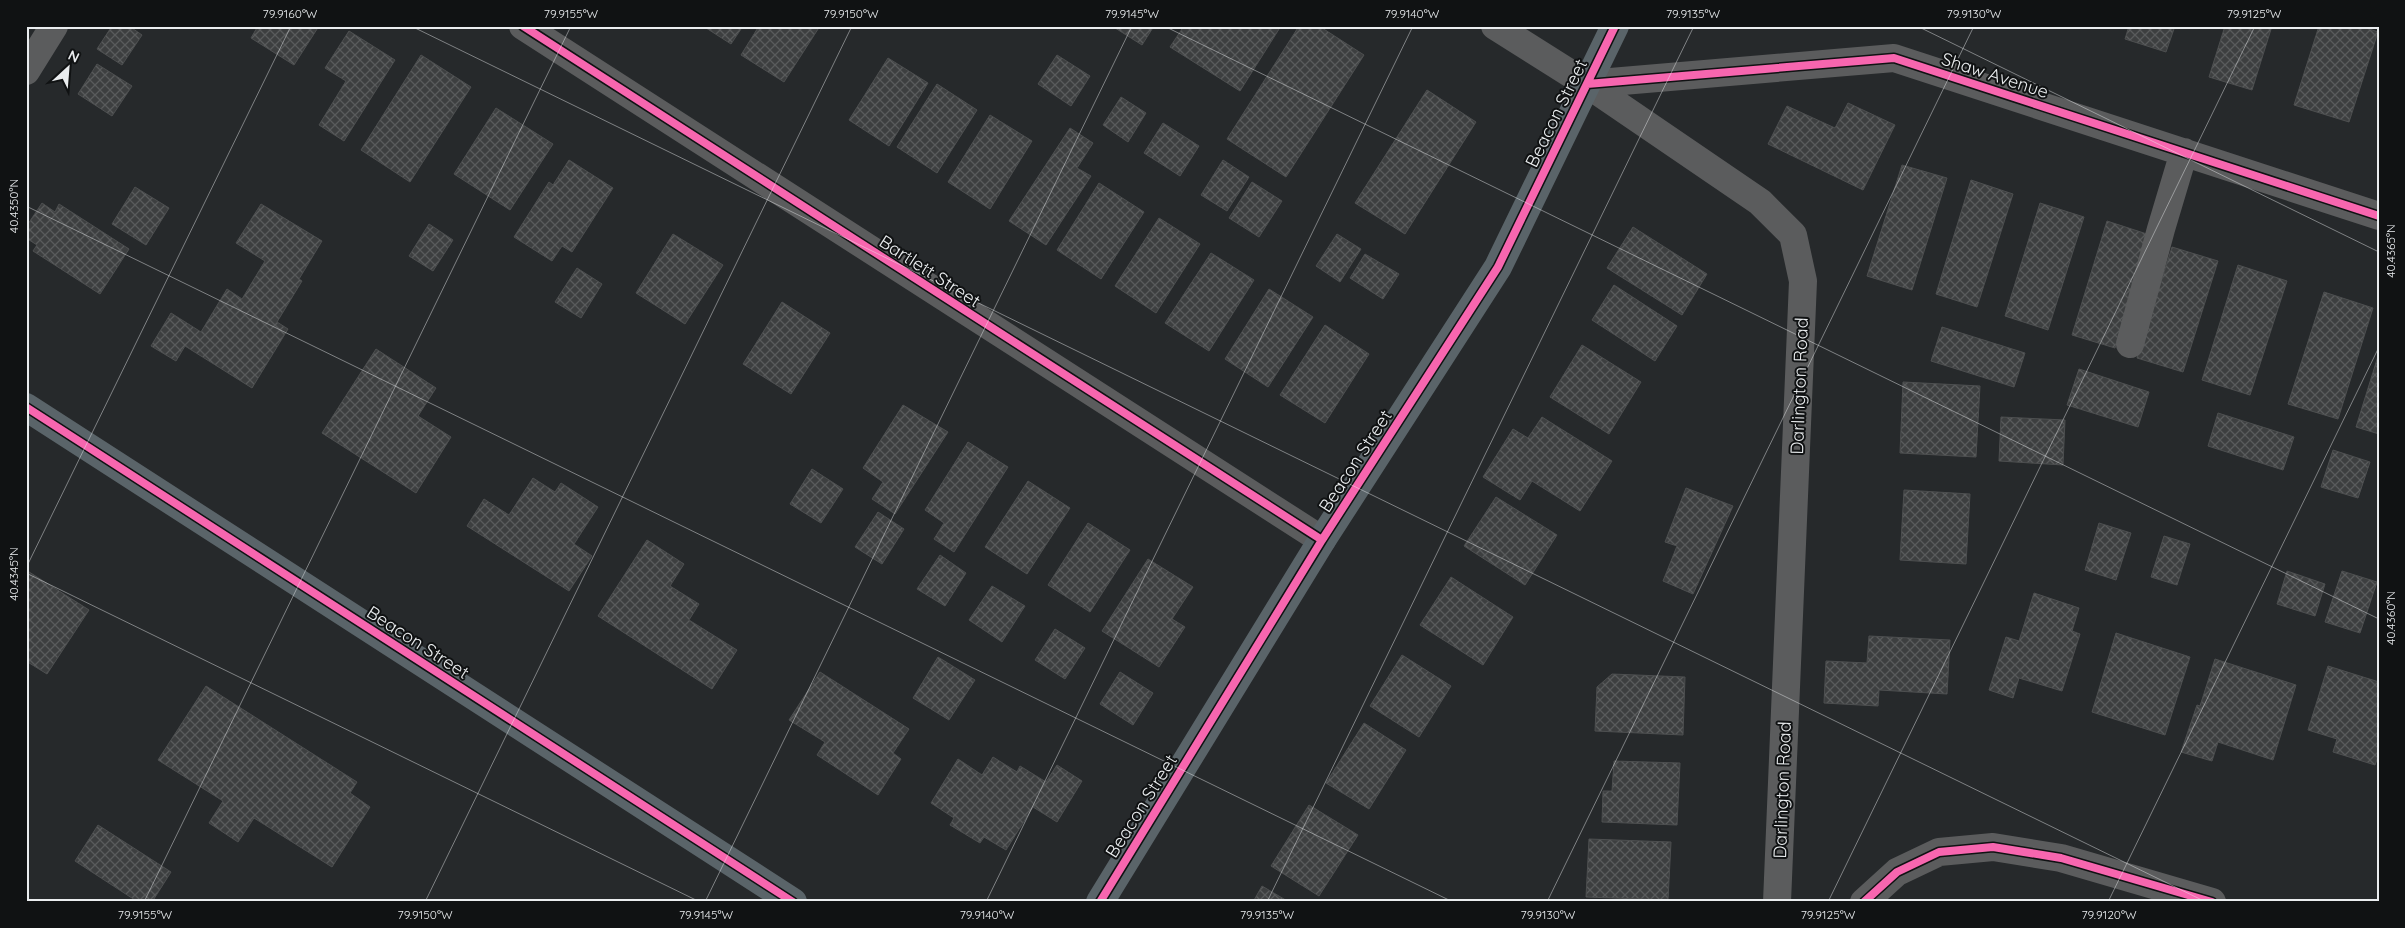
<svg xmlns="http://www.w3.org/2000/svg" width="2405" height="928" font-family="Quicksand,sans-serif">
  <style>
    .building { fill: url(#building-cross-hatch); stroke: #4d4f50 }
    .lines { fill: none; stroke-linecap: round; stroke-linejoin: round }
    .minor { stroke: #5b5c5d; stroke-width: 28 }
    .major { stroke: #5a6469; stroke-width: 28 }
    .cycleway-casing { stroke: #101213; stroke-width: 11 }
    .cycleway { stroke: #f766af; stroke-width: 8 }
    .ticks { fill: none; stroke: #eaedef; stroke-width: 1; stroke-opacity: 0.45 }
    .labels { text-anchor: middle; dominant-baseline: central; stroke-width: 4; stroke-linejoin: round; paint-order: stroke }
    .street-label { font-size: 18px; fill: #eaedef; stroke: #101213 }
    .neatline { fill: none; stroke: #eaedef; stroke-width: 2 }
    .ticks-label { font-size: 12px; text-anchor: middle; fill: #eaedef }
  </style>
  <defs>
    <pattern id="building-cross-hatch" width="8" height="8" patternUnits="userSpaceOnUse" patternTransform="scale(1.25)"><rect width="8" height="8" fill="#3d3f40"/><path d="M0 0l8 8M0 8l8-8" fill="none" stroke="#595b5c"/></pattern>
  </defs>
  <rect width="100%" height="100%" fill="#26292b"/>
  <!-- building -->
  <path class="building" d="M 112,26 L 129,26 L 142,35 L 122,65 L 97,49 Z
    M 258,26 L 319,26 L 294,65 L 251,38 Z
    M 703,26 L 743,26 L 731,44 Z
    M 759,26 L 820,26 L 784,82 L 741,55 Z
    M 1112,26 L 1154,26 L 1142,45 Z
    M 1184,26 L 1281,26 L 1240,91 L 1170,47 Z
    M 1299,26 L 1319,26 L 1364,55 L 1286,177 L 1227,139 Z
    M 2129,26 L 2175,26 L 2166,52 L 2125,39 Z
    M 2225,26 L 2272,26 L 2252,90 L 2209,77 Z
    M 2319,26 L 2361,26 L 2378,32 L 2349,122 L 2294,105 Z
    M 349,31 L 395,60 L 344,141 L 319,125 L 346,81 L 325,68 Z
    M 421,55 L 471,87 L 410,182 L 361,150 Z
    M 1057,55 L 1090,76 L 1071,106 L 1038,84 Z
    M 888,58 L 928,83 L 889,146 L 849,120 Z
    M 97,64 L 132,86 L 112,116 L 78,94 Z
    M 937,84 L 977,110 L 937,173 L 897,147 Z
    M 1427,90 L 1476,122 L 1405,234 L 1355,203 Z
    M 1121,97 L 1146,113 L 1128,142 L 1103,125 Z
    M 1848,103 L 1895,125 L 1863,190 L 1768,144 L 1787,106 L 1835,128 Z
    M 496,108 L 553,144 L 510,210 L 454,174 Z
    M 990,115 L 1032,141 L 990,209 L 948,182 Z
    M 1163,123 L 1199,146 L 1180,176 L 1144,153 Z
    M 1070,128 L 1093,143 L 1077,168 L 1091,176 L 1046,245 L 1009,221 Z
    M 569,160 L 613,188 L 572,252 L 562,246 L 552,261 L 514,237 L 549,182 L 553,185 Z
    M 1223,160 L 1249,177 L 1227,211 L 1201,195 Z
    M 1902,165 L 1947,178 L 1912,290 L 1867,276 Z
    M 1971,180 L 2013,194 L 1977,307 L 1936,294 Z
    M 1252,182 L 1282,201 L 1259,237 L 1229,218 Z
    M 1099,183 L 1144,212 L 1101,279 L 1057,250 Z
    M 135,187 L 169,208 L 146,245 L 112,224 Z
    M 42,203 L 55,212 L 59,204 L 129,249 L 100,294 L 33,251 L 37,245 L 26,238 L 26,227 Z
    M 2040,203 L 2084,217 L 2048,330 L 2005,316 Z
    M 261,204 L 322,241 L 299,279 L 302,281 L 277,322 L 288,329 L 252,388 L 185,346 L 176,361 L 151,346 L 171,313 L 201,332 L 227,289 L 242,299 L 265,261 L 236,243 Z
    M 1159,218 L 1200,244 L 1156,313 L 1115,286 Z
    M 2107,221 L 2150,235 L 2115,348 L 2072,335 Z
    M 429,224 L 453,240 L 433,271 L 409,256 Z
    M 1633,227 L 1707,274 L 1682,315 L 1607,268 Z
    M 673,234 L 723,265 L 685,324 L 636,293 Z
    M 1337,234 L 1361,249 L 1340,282 L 1316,266 Z
    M 2172,247 L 2218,261 L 2183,372 L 2137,358 Z
    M 1211,253 L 1254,280 L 1209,351 L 1165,323 Z
    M 1365,254 L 1399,274 L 1383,299 L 1350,278 Z
    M 2238,265 L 2287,281 L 2250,395 L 2202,380 Z
    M 577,268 L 602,284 L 581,318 L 555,302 Z
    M 1614,285 L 1677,326 L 1655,361 L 1592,320 Z
    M 1269,289 L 1313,317 L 1268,387 L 1225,359 Z
    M 2324,292 L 2373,308 L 2338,419 L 2288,404 Z
    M 782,302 L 830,333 L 791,394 L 743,364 Z
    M 1325,325 L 1369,354 L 1325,423 L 1280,395 Z
    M 1942,327 L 2025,353 L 2014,387 L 1931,361 Z
    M 1582,345 L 1641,382 L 1609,434 L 1550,397 Z
    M 376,349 L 436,388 L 418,416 L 451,437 L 416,493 L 322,433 Z
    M 2379,353 L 2379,434 L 2356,427 Z
    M 2079,369 L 2149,392 L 2138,427 L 2067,405 Z
    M 1903,382 L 1980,386 L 1976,457 L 1900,453 Z
    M 903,405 L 948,432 L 895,514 L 872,499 L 883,482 L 863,468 Z
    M 2218,413 L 2294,437 L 2283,470 L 2208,446 Z
    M 1542,417 L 1612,461 L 1580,511 L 1532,481 L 1520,500 L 1483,477 L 1513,429 L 1528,438 Z
    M 2001,417 L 2065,420 L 2063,465 L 1999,461 Z
    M 968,442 L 1008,467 L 954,552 L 934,539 L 944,523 L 925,510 Z
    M 2333,450 L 2370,462 L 2358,498 L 2321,487 Z
    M 812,469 L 843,489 L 821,523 L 790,504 Z
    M 533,478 L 555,492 L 561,483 L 598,507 L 574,544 L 592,556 L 569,591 L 467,526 L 484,499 L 509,515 Z
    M 1028,481 L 1070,508 L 1027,574 L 985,547 Z
    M 1686,488 L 1733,506 L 1693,594 L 1663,581 L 1677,546 L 1665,542 Z
    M 1904,490 L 1970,494 L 1966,564 L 1900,560 Z
    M 1496,497 L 1557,535 L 1525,585 L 1464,546 Z
    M 878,512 L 904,529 L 882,564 L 855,547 Z
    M 1088,523 L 1130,550 L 1090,612 L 1048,585 Z
    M 2099,523 L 2131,533 L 2116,580 L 2085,570 Z
    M 2164,536 L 2190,544 L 2177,585 L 2151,577 Z
    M 647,540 L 684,564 L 670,586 L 699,604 L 689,620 L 737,650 L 712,689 L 598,616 Z
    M 940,555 L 966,573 L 945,606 L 917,589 Z
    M 1148,559 L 1193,587 L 1172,619 L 1185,627 L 1159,667 L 1102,631 Z
    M 26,570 L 89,610 L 47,674 L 26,661 Z
    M 2287,571 L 2325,584 L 2315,616 L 2277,604 Z
    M 2342,571 L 2377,582 L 2360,633 L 2325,622 Z
    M 1451,577 L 1513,617 L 1483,665 L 1420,625 Z
    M 992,586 L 1025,606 L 1002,642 L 969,620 Z
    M 2034,593 L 2079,608 L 2072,631 L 2080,634 L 2062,691 L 2019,678 L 2013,698 L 1989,690 L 2006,637 L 2019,641 Z
    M 1055,629 L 1085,648 L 1065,679 L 1035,660 Z
    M 2116,633 L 2190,657 L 2165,735 L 2092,712 Z
    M 1869,636 L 1950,640 L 1947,694 L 1879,690 L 1878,706 L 1824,703 L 1826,661 L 1867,663 Z
    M 1402,655 L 1451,686 L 1419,737 L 1370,706 Z
    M 938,657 L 975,680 L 949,720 L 913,698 Z
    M 2215,659 L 2296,685 L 2273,760 L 2218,742 L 2212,761 L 2181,752 L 2197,705 L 2200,706 Z
    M 2328,666 L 2379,682 L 2379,754 L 2375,765 L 2333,752 L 2337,739 L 2308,730 Z
    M 820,672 L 909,729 L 893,753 L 901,759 L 878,795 L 817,755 L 825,742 L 789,720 Z
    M 1120,672 L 1153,693 L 1133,725 L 1100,704 Z
    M 1612,674 L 1685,677 L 1683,735 L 1595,731 L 1597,687 Z
    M 206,686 L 357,782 L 350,793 L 370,807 L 332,867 L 254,818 L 238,842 L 209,823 L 223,801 L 158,760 Z
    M 1364,723 L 1406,750 L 1369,809 L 1326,783 Z
    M 993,757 L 1017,772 L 1020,766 L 1046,782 L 1057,765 L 1082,781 L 1057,822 L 1033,807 L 1006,850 L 984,837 L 980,843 L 950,825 L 954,818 L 931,803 L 958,759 L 982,775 Z
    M 1614,761 L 1680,763 L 1677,825 L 1602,822 L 1603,791 L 1612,791 Z
    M 1309,805 L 1358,835 L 1319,896 L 1271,866 Z
    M 98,825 L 171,872 L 152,902 L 138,902 L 75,861 Z
    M 1589,839 L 1671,842 L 1668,900 L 1586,897 Z
    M 1262,886 L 1289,902 L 1253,902 Z"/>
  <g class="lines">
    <!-- minor -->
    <path class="minor" d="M 523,26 L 1322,540
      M 1495,26 L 1587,84 L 1760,202 L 1793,235 L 1803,281 L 1777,902
      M 26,71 L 54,26
      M 1587,84 L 1894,58 L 2379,216
      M 2130,344 L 2161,229 L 2184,152
      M 1864,902 L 1897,872 L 1939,852 L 1993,847 L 2061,858 L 2212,902"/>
    <!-- major -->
    <path class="major" d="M 26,407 L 793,902
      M 1100,902 L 1322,540 L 1498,267 L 1615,26"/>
    <defs>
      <path id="cycleway" d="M 523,26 L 1322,540
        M 1587,84 L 1894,58 L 2379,216
        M 26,407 L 793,902
        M 1100,902 L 1322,540 L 1498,267 L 1615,26
        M 1864,902 L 1897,872 L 1939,852 L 1993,847 L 2061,858 L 2212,902"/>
    </defs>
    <!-- cycleway casing -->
    <use href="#cycleway" class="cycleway-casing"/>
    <!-- cycleway -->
    <use href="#cycleway" class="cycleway"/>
  </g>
  <!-- ticks -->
  <path class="ticks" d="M 411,26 L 2206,902M 1164,26 L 2379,619M 1917,26 L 2379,252M 26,206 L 1453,902M 26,568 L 291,26M 26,573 L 700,902M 144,902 L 571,26M 425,902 L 852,26M 705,902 L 1132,26M 986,902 L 1413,26M 1267,902 L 1694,26M 1547,902 L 1974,26M 1828,902 L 2255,26M 2108,902 L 2379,347"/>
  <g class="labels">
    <!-- street labels -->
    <g class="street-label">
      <text transform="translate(1995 75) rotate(18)">Shaw Avenue</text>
      <text transform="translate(1556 113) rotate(-64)">Beacon Street</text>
      <text transform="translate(930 271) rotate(33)">Bartlett Street</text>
      <text transform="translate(1799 386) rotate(-88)">Darlington Road</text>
      <text transform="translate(1355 461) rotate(-57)">Beacon Street</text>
      <text transform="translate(418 642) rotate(33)">Beacon Street</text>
      <text transform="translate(1782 790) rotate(-88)">Darlington Road</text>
      <text transform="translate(1141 806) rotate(-58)">Beacon Street</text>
    </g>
  </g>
  <!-- border -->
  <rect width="2405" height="928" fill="none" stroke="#101213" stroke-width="55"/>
  <!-- north arrow -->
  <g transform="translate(68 68) rotate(26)" stroke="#101213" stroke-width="4" paint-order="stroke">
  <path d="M0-4L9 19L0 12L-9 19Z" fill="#eaedef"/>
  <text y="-8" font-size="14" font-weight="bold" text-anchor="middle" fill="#eaedef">N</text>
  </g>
  <rect x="28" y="28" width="2350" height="872" class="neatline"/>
  <g class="ticks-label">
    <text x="290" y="18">79.9160°W</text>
    <text x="571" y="18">79.9155°W</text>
    <text x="851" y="18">79.9150°W</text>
    <text x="1132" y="18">79.9145°W</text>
    <text x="1412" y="18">79.9140°W</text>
    <text x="1693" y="18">79.9135°W</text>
    <text x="1974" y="18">79.9130°W</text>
    <text x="2254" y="18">79.9125°W</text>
    <text transform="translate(14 206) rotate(-90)" y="4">40.4350°N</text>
    <text transform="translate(2391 251) rotate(-90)" y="4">40.4365°N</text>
    <text transform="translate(14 574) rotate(-90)" y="4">40.4345°N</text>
    <text transform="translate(2391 618) rotate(-90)" y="4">40.4360°N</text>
    <text x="145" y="919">79.9155°W</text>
    <text x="425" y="919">79.9150°W</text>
    <text x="706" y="919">79.9145°W</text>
    <text x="987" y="919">79.9140°W</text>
    <text x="1267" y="919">79.9135°W</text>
    <text x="1548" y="919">79.9130°W</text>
    <text x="1828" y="919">79.9125°W</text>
    <text x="2109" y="919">79.9120°W</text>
  </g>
</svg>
